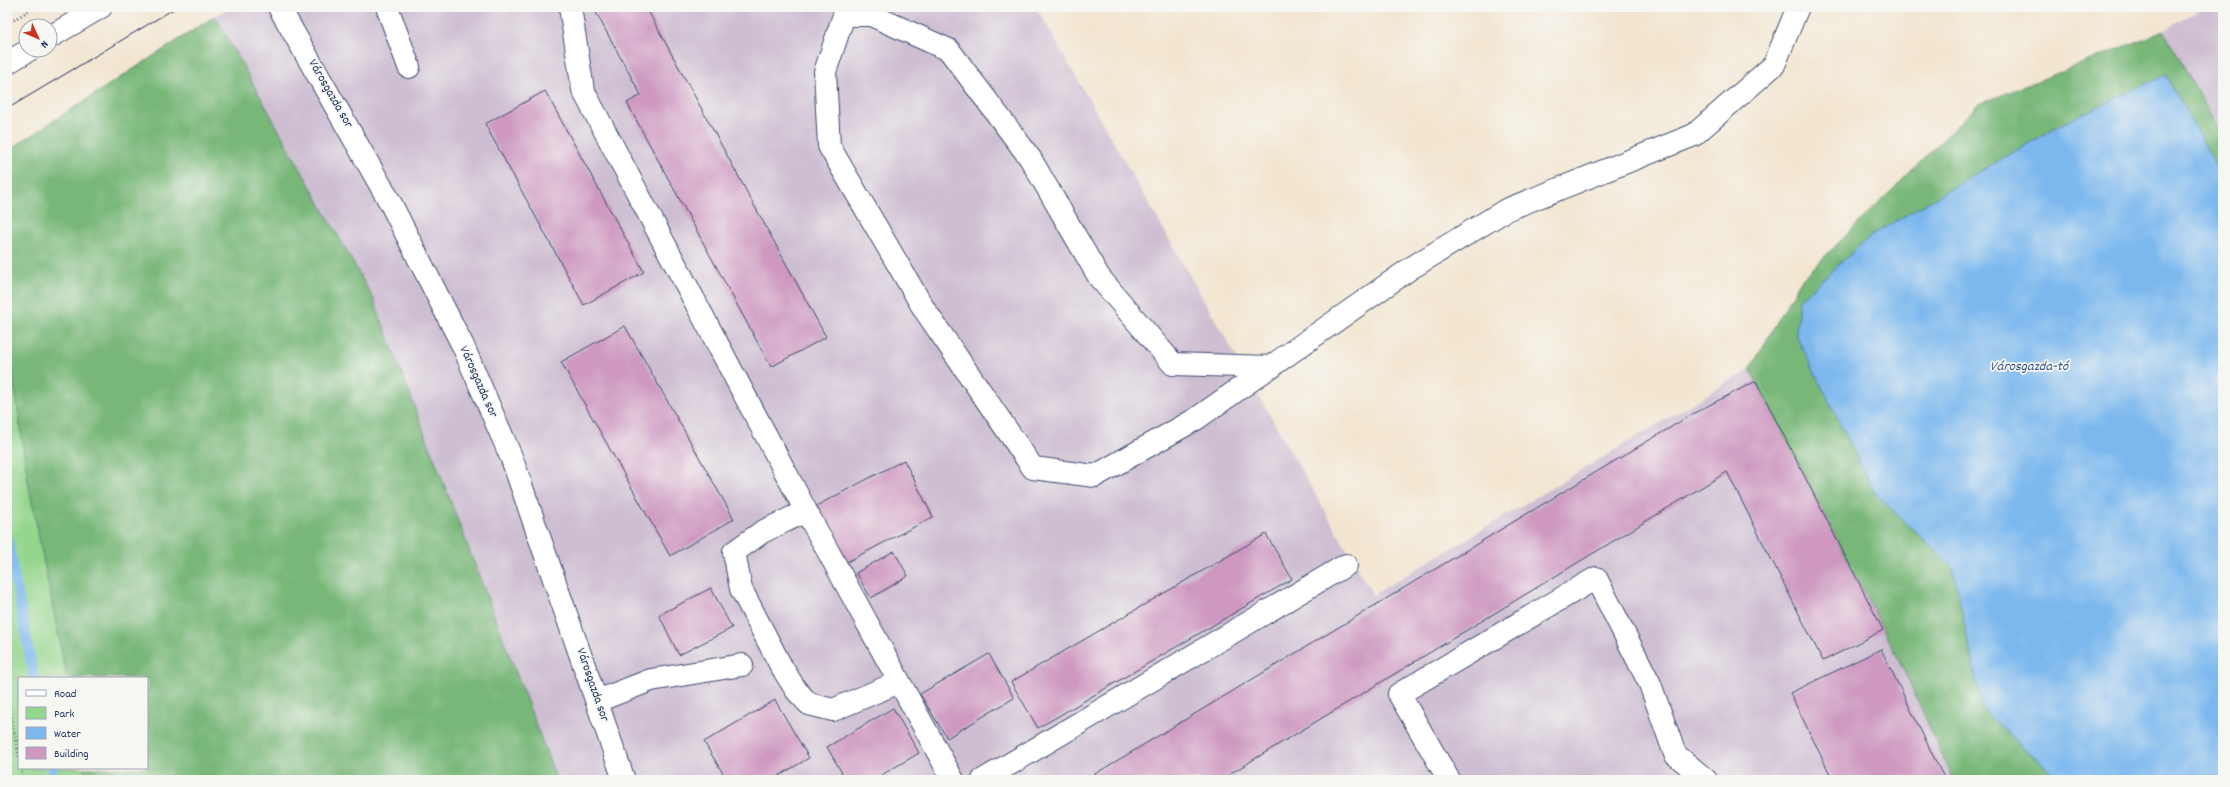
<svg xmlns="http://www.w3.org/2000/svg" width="2230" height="787" font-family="Dekko,sans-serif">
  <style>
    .industrial { fill: #cebed2 }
    .green { fill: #95d68d; stroke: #588276 }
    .forest { fill: #78b778; stroke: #4a736b }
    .water { fill: #7cb8ee; stroke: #4c74a6 }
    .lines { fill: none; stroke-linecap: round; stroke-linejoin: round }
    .stream { stroke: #7cb8ee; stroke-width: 10 }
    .building { fill: #ce98c1 }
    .minor-casing { stroke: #3b4a6f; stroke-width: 24 }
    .major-casing { stroke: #3b4a6f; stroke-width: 24 }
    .path { stroke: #3b4a6f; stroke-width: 2.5; stroke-dasharray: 1 3; stroke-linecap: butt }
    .minor { stroke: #fff; stroke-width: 22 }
    .major { stroke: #fff; stroke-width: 22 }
    .tram { stroke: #1b2f5e; stroke-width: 1 }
    .labels { text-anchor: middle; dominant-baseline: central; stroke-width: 3.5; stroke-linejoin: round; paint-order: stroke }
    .street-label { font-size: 13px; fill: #1b2f5e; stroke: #f6f6f2 }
    .water-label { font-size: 14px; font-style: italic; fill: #385889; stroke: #f6f6f2 }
  </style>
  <rect width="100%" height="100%" fill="#f6f6f2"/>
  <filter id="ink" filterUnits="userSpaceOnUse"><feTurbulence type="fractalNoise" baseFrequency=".025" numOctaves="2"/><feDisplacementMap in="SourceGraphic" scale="8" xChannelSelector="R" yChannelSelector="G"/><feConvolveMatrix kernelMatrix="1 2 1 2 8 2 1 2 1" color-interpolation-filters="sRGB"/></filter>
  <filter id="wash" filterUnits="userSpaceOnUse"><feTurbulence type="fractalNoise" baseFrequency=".012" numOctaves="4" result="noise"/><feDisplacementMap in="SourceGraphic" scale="16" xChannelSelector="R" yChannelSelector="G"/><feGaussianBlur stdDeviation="0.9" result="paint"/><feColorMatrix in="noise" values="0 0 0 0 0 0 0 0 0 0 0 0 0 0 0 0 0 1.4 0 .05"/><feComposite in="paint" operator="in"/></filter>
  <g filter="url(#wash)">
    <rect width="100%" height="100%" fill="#f3e6d1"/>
    <!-- industrial -->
    <path class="industrial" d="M 231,7 L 1036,7 L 1373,595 L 1750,369 L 1904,670 L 1953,780 L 557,780 L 215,16 Z
      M 2203,7 L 2223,7 L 2223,137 L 2164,31 Z"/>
    <!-- green -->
    <path class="green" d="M 7,334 L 29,487 L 67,678 L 19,678 L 19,768 L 84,768 L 86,780 L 7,780 Z"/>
    <!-- forest -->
    <path class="forest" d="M 215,16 L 373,298 L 557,780 L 86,780 L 84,768 L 147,768 L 147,678 L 67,678 L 29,487 L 7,334 L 7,151 Z
      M 2164,31 L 2223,137 L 2223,179 L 2166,75 L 2062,124 L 1872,235 L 1799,300 L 1796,335 L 1875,493 L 1953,568 L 1982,708 L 2025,750 L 2061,780 L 1953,780 L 1904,670 L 1750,369 L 1801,280 L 1979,104 Z"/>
    <!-- water -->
    <path class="water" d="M 2166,75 L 2223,179 L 2223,780 L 2061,780 L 2025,750 L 1982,708 L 1953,568 L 1875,493 L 1796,335 L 1799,300 L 1872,235 L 2062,124 Z"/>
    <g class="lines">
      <!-- stream -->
      <path class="stream" d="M 7,346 L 9,364 L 7,368
        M 7,537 L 34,678
        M 52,768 L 54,780"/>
    </g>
    <g id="blocks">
      <!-- building -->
      <path class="building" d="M 593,7 L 646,7 L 826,337 L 771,367 L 627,103 L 641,95 Z
        M 545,91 L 644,272 L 584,305 L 485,124 Z
        M 625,326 L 734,519 L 670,556 L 561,362 Z
        M 1756,381 L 1883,630 L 1823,661 L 1727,472 L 1220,780 L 1085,780 L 1696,412 Z
        M 904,460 L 933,517 L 845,563 L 816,506 Z
        M 1266,534 L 1292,579 L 1038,728 L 1011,682 Z
        M 894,551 L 908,576 L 871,598 L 856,573 Z
        M 711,588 L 732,628 L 679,655 L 659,615 Z
        M 1881,649 L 1945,780 L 1833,780 L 1790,693 Z
        M 989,654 L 1014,698 L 947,738 L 920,694 Z
        M 775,700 L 809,758 L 772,780 L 727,780 L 704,742 Z
        M 893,708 L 919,753 L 873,780 L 846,780 L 827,747 Z"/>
    </g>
  </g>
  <g filter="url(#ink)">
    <use href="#blocks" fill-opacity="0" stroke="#3b4a6f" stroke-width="1"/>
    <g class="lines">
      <defs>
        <path id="minor" d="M 279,7 L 390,202 L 463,346 L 512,459 L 624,780
          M 387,7 L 409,67
          M 570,7 L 583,90 L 806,511 L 953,780
          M 1272,367 L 1173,364 L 1099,277 L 1030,158 L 949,50 L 871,15 L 844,15 L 825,72 L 829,146 L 924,309 L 1033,468 L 1095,476 L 1196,419 L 1411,268 L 1506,210 L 1694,135 L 1774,65 L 1798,7
          M 806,511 L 762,532 L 734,552 L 741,589 L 781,666 L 796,690 L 809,704 L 833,710 L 899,682
          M 597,701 L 651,680 L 742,665
          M 983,780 L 1346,565
          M 1449,780 L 1399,694 L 1596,578 L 1650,684 L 1675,754 L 1706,780"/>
        <path id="major" d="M 50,37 L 101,7
          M 7,63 L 29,50"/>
      </defs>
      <!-- minor casing -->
      <use href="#minor" class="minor-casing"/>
      <!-- major casing -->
      <use href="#major" class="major-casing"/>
      <!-- path -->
      <path class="path" d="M 7,24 L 35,7
        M 7,693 L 19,757
        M 21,768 L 23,780"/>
      <!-- minor -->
      <use href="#minor" class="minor"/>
      <!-- major -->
      <use href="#major" class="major"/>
      <!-- tram -->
      <path class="tram" d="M 7,109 L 177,7"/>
    </g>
  </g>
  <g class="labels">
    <!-- street labels -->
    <g class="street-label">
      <text transform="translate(330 94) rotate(60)">Városgazda sor</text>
      <text transform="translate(478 382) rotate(66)">Városgazda sor</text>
      <text transform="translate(592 685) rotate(71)">Városgazda sor</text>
    </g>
    <!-- water labels -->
    <g class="water-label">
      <text x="2029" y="367">Városgazda-tó</text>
    </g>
  </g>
  <!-- margin -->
  <rect width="2230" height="787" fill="none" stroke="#f6f6f2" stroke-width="24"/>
  <!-- legend -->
  <rect x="18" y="677" width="130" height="92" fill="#f6f6f2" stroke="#9ea6b7"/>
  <rect x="26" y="690" width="20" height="6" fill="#ffffff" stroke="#9ea6b7"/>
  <text x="54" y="697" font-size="12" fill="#1b2f5e">Road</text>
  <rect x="26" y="707" width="20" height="12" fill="#95d68d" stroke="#9ea6b7"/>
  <text x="54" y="717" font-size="12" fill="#1b2f5e">Park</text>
  <rect x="26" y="727" width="20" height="12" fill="#7cb8ee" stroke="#9ea6b7"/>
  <text x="54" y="737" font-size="12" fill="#1b2f5e">Water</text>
  <rect x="26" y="747" width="20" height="12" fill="#ce98c1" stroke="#9ea6b7"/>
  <text x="54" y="757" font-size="12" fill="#1b2f5e">Building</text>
  <!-- north arrow -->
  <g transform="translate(38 38) rotate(134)"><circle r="19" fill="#f6f6f2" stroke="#9ea6b7"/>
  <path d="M0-3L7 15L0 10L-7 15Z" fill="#c8321e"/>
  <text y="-6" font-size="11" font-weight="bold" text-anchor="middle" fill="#1b2f5e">N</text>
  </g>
</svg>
